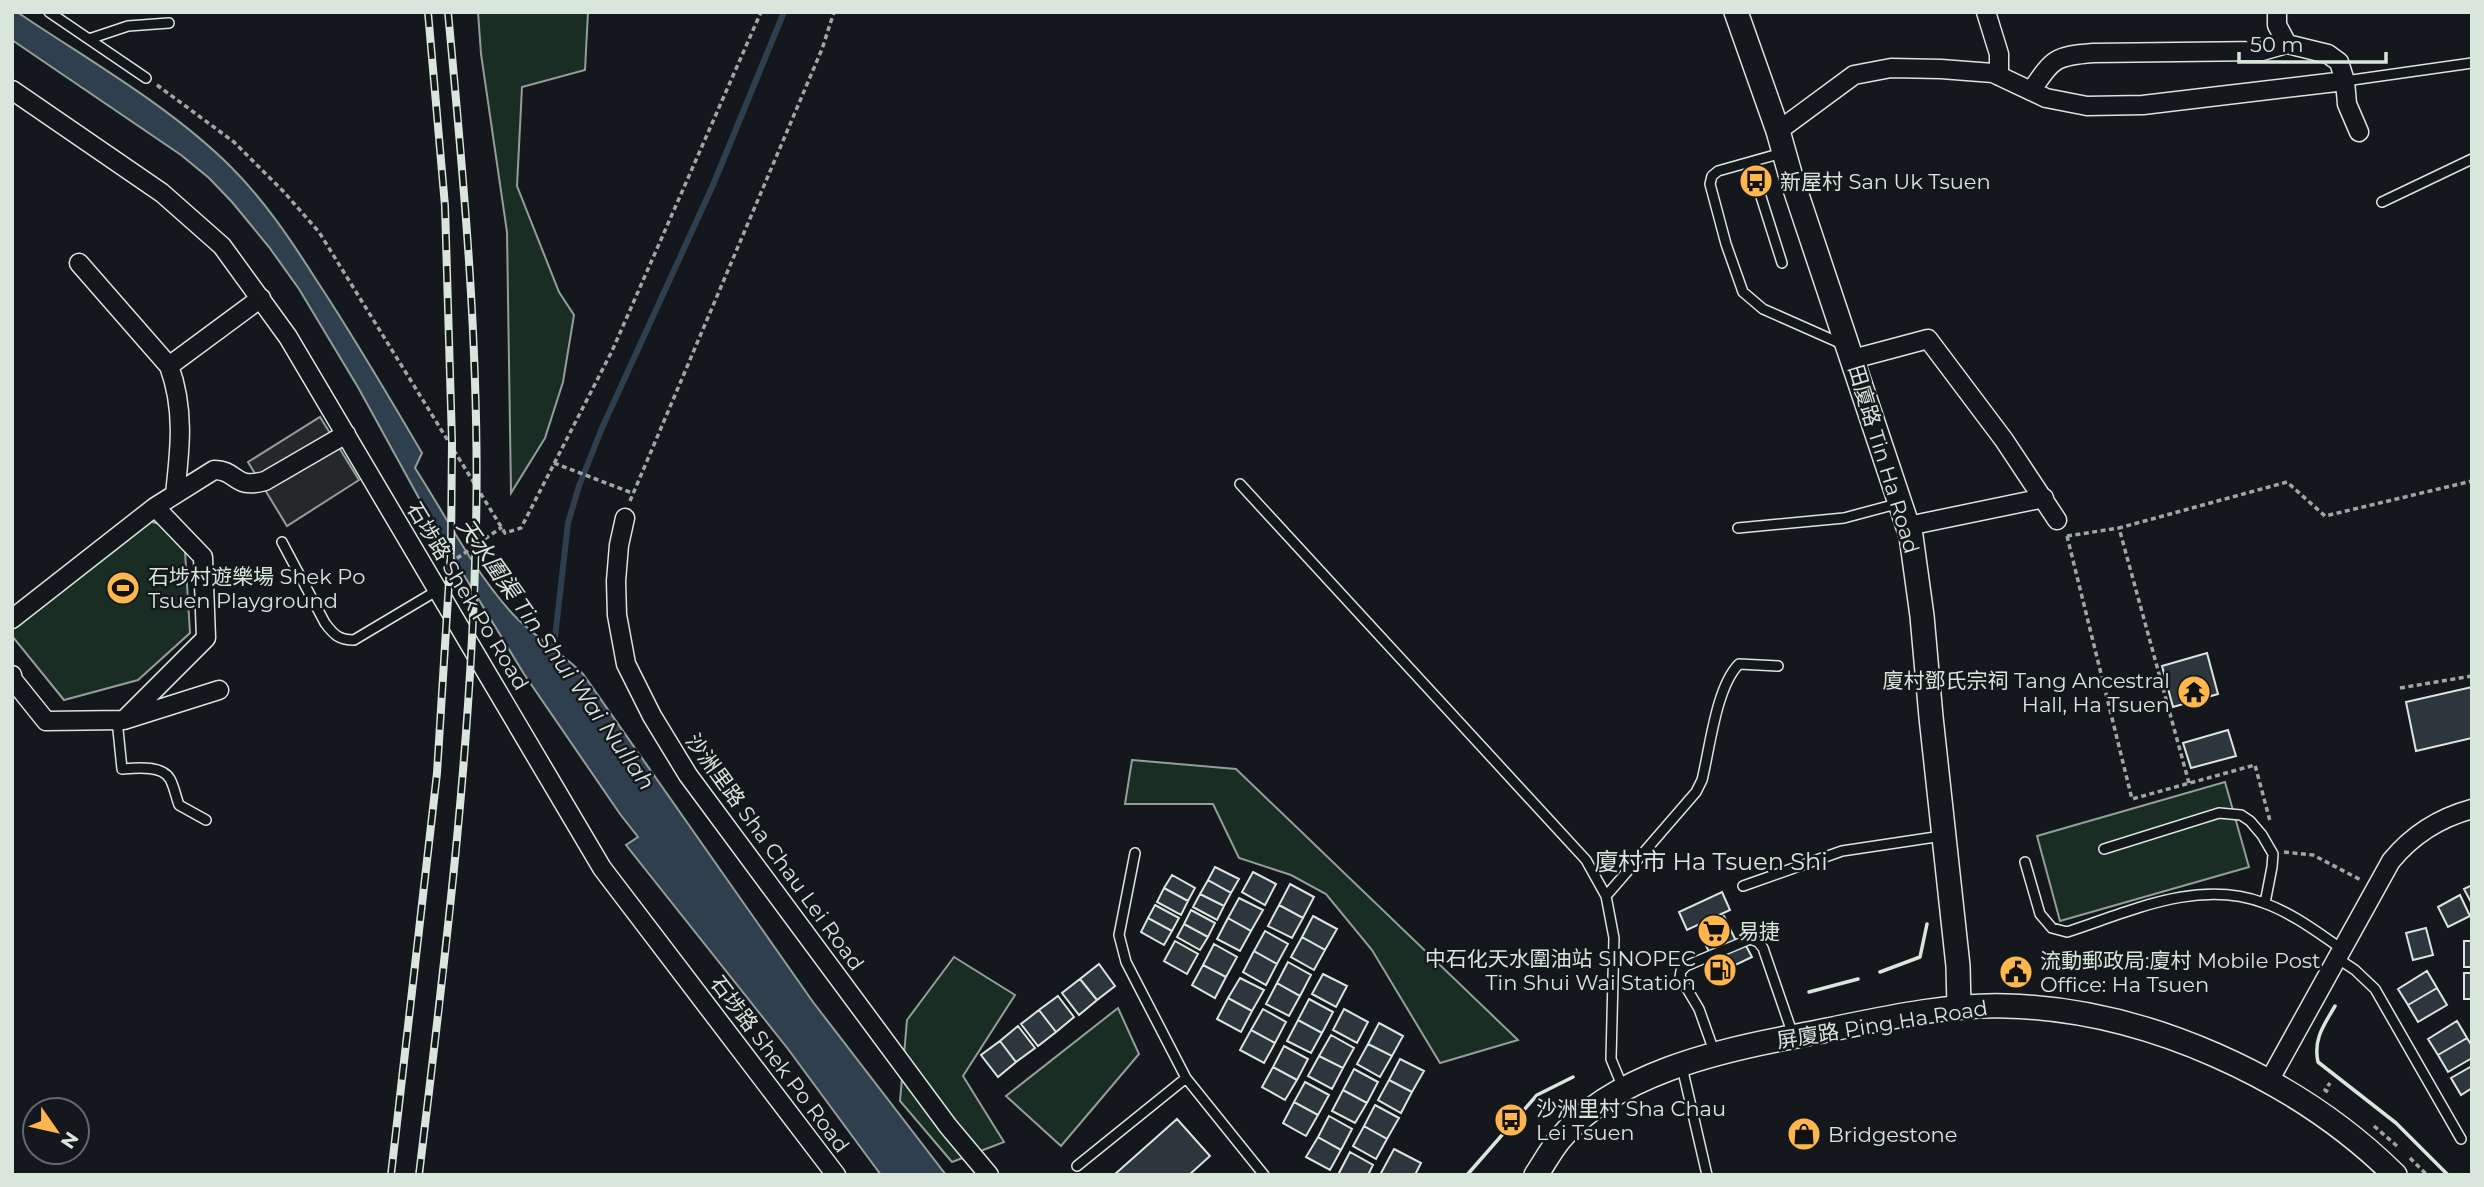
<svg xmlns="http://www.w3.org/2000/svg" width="2484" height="1187" font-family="Montserrat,'Noto Sans SC',sans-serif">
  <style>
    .green { fill: #1a2d24; stroke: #939e99; stroke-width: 2 }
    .parking { fill: #24282b; stroke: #939e99; stroke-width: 2 }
    .water { fill: #2f3f4d; stroke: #939e99; stroke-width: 2 }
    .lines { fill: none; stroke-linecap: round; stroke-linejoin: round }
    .stream { stroke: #2f3f4d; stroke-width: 6 }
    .building { fill: #2c363c; stroke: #d8e6dc; stroke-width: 2 }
    .service-casing { stroke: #d8e6dc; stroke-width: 12 }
    .minor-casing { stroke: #d8e6dc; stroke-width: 21 }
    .tertiary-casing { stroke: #d8e6dc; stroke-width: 26 }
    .path { stroke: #9da8a2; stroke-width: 3.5; stroke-dasharray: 5 3.5; stroke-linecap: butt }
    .service { stroke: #14181c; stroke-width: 9 }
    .minor { stroke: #14181c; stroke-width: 18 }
    .tertiary { stroke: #14181c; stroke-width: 23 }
    .rail-casing { stroke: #d8e6dc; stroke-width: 8 }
    .rail { stroke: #14181c; stroke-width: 5; stroke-dasharray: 16; stroke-linecap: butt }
    .wall { stroke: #d8e6dc; stroke-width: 3.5 }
    .labels { text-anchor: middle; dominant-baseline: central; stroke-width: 5; stroke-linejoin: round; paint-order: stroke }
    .poi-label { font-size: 21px; fill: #d8e6dc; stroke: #14181c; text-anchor: start }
    .street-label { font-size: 21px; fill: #d8e6dc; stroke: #14181c }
    .water-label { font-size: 23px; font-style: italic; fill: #d8e6dc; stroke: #14181c }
    .quarter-label { font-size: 24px; fill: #d8e6dc; stroke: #14181c }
  </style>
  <rect width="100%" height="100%" fill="#14181c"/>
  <!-- green -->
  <path class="green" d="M 478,12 L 588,12 L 585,70 L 522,87 L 517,186 L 559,292 L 574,315 L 563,382 L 545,438 L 511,493 L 507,232 L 481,54 Z
    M 145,520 L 163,525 L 185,551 L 190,633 L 138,680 L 64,700 L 12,636 L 12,626 Z
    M 1132,760 L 1236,769 L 1518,1040 L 1440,1063 L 1372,950 L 1326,894 L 1291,875 L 1239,858 L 1213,804 L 1125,804 Z
    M 2225,782 L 2249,867 L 2060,921 L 2037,836 Z
    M 954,957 L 1015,995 L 963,1076 L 1004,1142 L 952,1162 L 900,1101 L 907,1020 Z
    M 1118,1008 L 1139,1054 L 1061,1146 L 1006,1096 Z"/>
  <!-- parking -->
  <path class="parking" d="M 320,417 L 359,480 L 287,526 L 248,462 Z"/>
  <!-- water -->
  <path class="water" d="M 12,12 L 17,12 C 88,60 170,106 231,167 C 265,201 291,240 317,281 C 354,337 388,395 422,453 L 415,468 C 446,516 472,568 510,611 C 531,635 560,651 583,674 L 813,1002 L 946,1175 L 881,1175 L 788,1049 L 626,845 L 638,837 L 620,814 L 524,674 L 437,531 L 359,389 L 299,289 L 269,247 L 232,202 L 209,178 L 181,155 L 12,40 Z"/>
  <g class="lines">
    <!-- stream -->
    <path class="stream" d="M 553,655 L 568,523 L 579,486 L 602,428 L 713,185 L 784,12"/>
  </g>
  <!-- building -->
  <path class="building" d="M 2207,653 L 2218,694 L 2173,707 L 2162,666 Z
    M 2472,687 L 2472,738 L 2416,751 L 2406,702 Z
    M 2228,730 L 2236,756 L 2191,768 L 2183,743 Z
    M 1215,867 L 1239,879 L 1231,893 L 1208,880 Z
    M 1253,872 L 1276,884 L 1265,905 L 1242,892 Z
    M 1172,875 L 1195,888 L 1188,901 L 1164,888 Z
    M 1208,880 L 1231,893 L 1224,906 L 1200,894 Z
    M 1290,884 L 1314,897 L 1303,918 L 1279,905 Z
    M 2472,885 L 2472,904 L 2464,889 Z
    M 1164,888 L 1188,901 L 1181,915 L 1157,902 Z
    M 1722,892 L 1730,910 L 1687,930 L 1679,912 Z
    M 1200,894 L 1224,906 L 1217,920 L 1193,907 Z
    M 2460,895 L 2470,916 L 2448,927 L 2438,907 Z
    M 1239,898 L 1263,910 L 1251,931 L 1228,918 Z
    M 1155,905 L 1179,918 L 1172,931 L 1148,918 Z
    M 1279,905 L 1303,918 L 1292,938 L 1268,926 Z
    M 1191,910 L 1215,923 L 1208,937 L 1184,924 Z
    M 1313,916 L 1337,929 L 1325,950 L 1302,937 Z
    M 1717,916 L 1718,919 L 1724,916 L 1737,943 L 1743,940 L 1752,957 L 1729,968 L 1720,949 L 1710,954 L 1698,929 L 1704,926 L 1702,923 Z
    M 1148,918 L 1172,931 L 1164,945 L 1141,932 Z
    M 1228,918 L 1251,931 L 1240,951 L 1217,939 Z
    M 1184,924 L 1208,937 L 1200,950 L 1177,937 Z
    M 2426,928 L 2433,955 L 2413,960 L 2406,933 Z
    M 1265,931 L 1288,944 L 1277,964 L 1254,951 Z
    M 1302,937 L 1325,950 L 1314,970 L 1291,957 Z
    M 1175,941 L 1198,954 L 1187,974 L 1164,961 Z
    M 2464,941 L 2472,941 L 2472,967 L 2464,967 Z
    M 1214,944 L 1237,957 L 1226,977 L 1203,965 Z
    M 1254,951 L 1277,964 L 1266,985 L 1243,972 Z
    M 1288,962 L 1311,975 L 1300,996 L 1277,983 Z
    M 1099,964 L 1115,986 L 1097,1000 L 1080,979 Z
    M 1203,965 L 1226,977 L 1215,998 L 1192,985 Z
    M 2427,971 L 2437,988 L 2408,1005 L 2398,989 Z
    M 2464,973 L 2472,973 L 2472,999 L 2464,999 Z
    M 1323,974 L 1347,986 L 1336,1007 L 1312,994 Z
    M 1240,978 L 1264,990 L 1252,1011 L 1228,998 Z
    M 1080,979 L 1097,1000 L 1079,1015 L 1062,993 Z
    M 1277,983 L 1300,996 L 1289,1016 L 1266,1004 Z
    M 2437,988 L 2447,1005 L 2418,1022 L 2408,1005 Z
    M 1058,996 L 1074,1017 L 1056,1032 L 1039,1010 Z
    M 1228,998 L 1252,1011 L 1241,1032 L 1217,1019 Z
    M 1309,999 L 1333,1012 L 1322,1033 L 1298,1020 Z
    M 1263,1009 L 1286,1022 L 1275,1043 L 1251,1030 Z
    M 1344,1009 L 1368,1022 L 1357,1043 L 1333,1030 Z
    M 1039,1010 L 1056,1032 L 1038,1046 L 1021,1024 Z
    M 1298,1020 L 1322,1033 L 1311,1053 L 1287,1041 Z
    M 2457,1021 L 2467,1038 L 2438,1055 L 2428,1039 Z
    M 1379,1023 L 1403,1036 L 1392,1056 L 1368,1044 Z
    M 1018,1026 L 1035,1048 L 1016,1062 L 1000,1041 Z
    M 1251,1030 L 1275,1043 L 1264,1063 L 1240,1050 Z
    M 1331,1035 L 1354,1048 L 1343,1068 L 1319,1056 Z
    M 2467,1038 L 2472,1046 L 2472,1058 L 2448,1072 L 2438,1055 Z
    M 1000,1041 L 1016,1062 L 998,1077 L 981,1055 Z
    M 1368,1044 L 1392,1056 L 1380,1077 L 1357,1064 Z
    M 1284,1046 L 1308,1059 L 1297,1080 L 1273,1067 Z
    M 1319,1056 L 1343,1068 L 1332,1089 L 1308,1076 Z
    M 1400,1059 L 1424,1071 L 1412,1092 L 1389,1080 Z
    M 2472,1066 L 2472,1088 L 2461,1095 L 2451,1078 Z
    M 1273,1067 L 1297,1080 L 1285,1100 L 1262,1087 Z
    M 1354,1069 L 1378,1082 L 1367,1103 L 1343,1090 Z
    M 1389,1080 L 1412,1092 L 1401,1113 L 1378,1100 Z
    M 1305,1082 L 1329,1095 L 1318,1115 L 1294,1102 Z
    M 1343,1090 L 1367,1103 L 1355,1123 L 1332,1111 Z
    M 1294,1102 L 1318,1115 L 1306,1136 L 1283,1123 Z
    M 1375,1105 L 1399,1118 L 1387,1139 L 1364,1126 Z
    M 1329,1116 L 1352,1129 L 1341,1150 L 1318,1137 Z
    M 1177,1119 L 1210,1156 L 1189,1175 L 1114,1175 Z
    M 1364,1126 L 1387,1139 L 1376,1159 L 1353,1146 Z
    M 1318,1137 L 1341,1150 L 1330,1170 L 1306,1157 Z
    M 1394,1149 L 1421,1163 L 1415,1175 L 1380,1175 Z
    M 1350,1152 L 1373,1165 L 1368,1175 L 1342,1175 L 1339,1173 Z"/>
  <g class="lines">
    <defs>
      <path id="service" d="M 49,12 L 146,78
        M 89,39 L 128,26 L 169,23
        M 2345,81 L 2472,63
        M 1782,153 L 1718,171 L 1712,176 L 1710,184 L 1726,244 L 1743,292 L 1763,309 L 1842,344
        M 1750,162 L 1782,263
        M 2382,202 L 2472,159
        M 1240,484 L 1586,860 L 1606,896 L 1614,938 L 1611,1059 L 1623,1088
        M 1738,528 L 1844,518 L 1900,503
        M 282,542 L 325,623 C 334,635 339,640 354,640 L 438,590
        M 117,720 L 122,769 C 136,768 162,765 170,779 C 174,786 176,797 179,805 L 206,820
        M 2104,849 L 2219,813 L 2241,815 L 2250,821 L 2262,835 L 2273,854 L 2272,867 L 2265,903
        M 1135,853 L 1119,935 L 1126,962 L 1186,1078 L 1264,1175
        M 2025,862 L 2040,914 L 2052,928 L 2067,932 C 2129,912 2198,878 2264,903 C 2292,913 2317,932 2342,949
        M 1743,886 L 1842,851 L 1942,836
        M 1606,896 L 1696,792 L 1702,780 C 1710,748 1716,687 1739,664 L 1778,666
        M 2337,958 L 2355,970 L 2375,989 L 2461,1139
        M 1715,1054 L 1699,1009 L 1680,977 L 1681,971 L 1686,966 L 1750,939 L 1758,942 L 1763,948 L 1793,1035
        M 1682,1067 L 1707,1175
        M 1077,1166 L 1186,1078"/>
      <path id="minor" d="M 1986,12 L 1999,54 L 1999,76
        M 2277,12 L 2277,25 L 2287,44
        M 12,90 L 162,193 L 222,246 L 288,337 L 602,868 L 836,1175
        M 2031,91 C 2053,59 2054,56 2093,53 L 2262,51 L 2287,44 L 2328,54 L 2339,62 L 2345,81 L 2347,104 L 2359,132
        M 1778,131 L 1854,75 L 1891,68 L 1941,69 L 1993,73 L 2046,98 L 2087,106 L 2143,105 L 2345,81
        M 79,263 L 169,366 C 185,409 180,450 175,494
        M 1853,359 L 1928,339 L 2004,440 L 2057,520
        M 169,366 L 261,298
        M 625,518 L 619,545 L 616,581 L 617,615 L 626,664 L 652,716 L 688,775 L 948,1126 L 989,1175
        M 1908,526 L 2044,498
        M 12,619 L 155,507 L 214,470 C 238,470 233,490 265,481 L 346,434
        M 12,675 L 13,680 L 46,721 L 124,720 L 219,690
        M 124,720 L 206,638 L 203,557 L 155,507
        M 2269,1081 L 2391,861 C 2413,834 2439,818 2472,809"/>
      <path id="tertiary" d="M 1736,12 L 1778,131 L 1791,177 L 1911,536 L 1922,616 L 1931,717 L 1958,966 L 1959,1007
        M 1536,1175 C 1544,1163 1551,1150 1560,1139 C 1613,1075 1719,1050 1797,1036 C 1866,1023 1937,1004 2006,1006 C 2145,1009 2297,1078 2395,1175"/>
    </defs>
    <!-- service casing -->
    <use href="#service" class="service-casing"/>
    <!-- minor casing -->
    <use href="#minor" class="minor-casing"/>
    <!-- tertiary casing -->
    <use href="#tertiary" class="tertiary-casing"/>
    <!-- path -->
    <path class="path" d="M 157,85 L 234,142 L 283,191 L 319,232 L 505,533 L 521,528 L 612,351 L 761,12
      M 554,463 L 632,493
      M 630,501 L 822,49 L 834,12
      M 2067,536 L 2132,799 L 2255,765 L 2270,821
      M 2067,536 L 2119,528
      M 443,568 L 502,527
      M 2400,688 L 2472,676
      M 2189,783 L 2119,528 L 2287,482 L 2325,516 L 2472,481
      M 2284,852 L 2313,855 L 2361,880
      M 2328,1092 L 2325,1090 L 2330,1083
      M 2374,1126 L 2397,1146
      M 2410,1158 L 2427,1175"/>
    <!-- service -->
    <use href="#service" class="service"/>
    <!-- minor -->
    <use href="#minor" class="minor"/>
    <!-- tertiary -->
    <use href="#tertiary" class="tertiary"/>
    <defs>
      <path id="rail" d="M 391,1175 L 437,773 L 451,550 L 452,441 L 445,206 L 428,12
        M 419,1175 C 445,959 472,744 476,527 C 480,355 464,183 448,12"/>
    </defs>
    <!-- rail casing -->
    <use href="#rail" class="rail-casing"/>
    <!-- rail -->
    <use href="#rail" class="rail"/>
    <!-- wall -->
    <path class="wall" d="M 1880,972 L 1920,957 L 1927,924
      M 1809,992 L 1858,979
      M 2335,1006 C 2324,1025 2313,1039 2318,1062 L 2396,1123 L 2448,1175
      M 1467,1175 L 1537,1095 L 1573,1077"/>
  </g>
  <!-- icons -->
  <defs>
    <symbol id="bus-disc" viewBox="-11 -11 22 22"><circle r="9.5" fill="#ffb74d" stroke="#14181c"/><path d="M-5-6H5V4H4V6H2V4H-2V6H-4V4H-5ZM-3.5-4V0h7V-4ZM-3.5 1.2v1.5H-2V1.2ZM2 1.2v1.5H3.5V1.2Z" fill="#111"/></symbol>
    <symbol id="stadium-disc" viewBox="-11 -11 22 22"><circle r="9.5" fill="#ffb74d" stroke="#14181c"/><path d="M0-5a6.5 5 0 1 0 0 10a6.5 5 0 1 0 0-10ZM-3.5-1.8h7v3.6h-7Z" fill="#111"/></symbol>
    <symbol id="temple-disc" viewBox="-11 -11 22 22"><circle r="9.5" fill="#ffb74d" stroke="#14181c"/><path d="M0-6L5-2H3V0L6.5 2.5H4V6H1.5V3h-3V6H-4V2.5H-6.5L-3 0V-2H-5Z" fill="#111"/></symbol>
    <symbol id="supermarket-disc" viewBox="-11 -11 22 22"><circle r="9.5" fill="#ffb74d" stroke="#14181c"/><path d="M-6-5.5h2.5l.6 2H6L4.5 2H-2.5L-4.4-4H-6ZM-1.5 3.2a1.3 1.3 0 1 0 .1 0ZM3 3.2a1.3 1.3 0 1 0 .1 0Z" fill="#111"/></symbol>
    <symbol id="fuel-disc" viewBox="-11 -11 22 22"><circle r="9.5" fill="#ffb74d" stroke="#14181c"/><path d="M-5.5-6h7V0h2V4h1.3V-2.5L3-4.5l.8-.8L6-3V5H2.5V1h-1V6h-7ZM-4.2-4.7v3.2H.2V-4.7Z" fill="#111"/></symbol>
    <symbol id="civic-disc" viewBox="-11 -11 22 22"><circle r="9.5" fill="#ffb74d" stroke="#14181c"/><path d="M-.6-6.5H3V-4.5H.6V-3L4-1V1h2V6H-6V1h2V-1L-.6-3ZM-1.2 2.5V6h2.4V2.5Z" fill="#111"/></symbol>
    <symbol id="shop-disc" viewBox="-11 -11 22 22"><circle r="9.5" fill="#ffb74d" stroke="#14181c"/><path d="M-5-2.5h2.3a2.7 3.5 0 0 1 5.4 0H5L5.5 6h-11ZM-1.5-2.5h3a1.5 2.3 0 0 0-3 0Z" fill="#111"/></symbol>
  </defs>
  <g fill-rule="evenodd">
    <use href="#bus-disc" x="1737" y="162" width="38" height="38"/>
    <use href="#stadium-disc" x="104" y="569" width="38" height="38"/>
    <use href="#temple-disc" x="2175" y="673" width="38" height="38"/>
    <use href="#supermarket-disc" x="1695" y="912" width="38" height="38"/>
    <use href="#fuel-disc" x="1701" y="951" width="38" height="38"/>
    <use href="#civic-disc" x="1997" y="953" width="38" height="38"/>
    <use href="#bus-disc" x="1492" y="1101" width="38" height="38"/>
    <use href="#shop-disc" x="1785" y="1115" width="38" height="38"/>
  </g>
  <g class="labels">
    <!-- poi labels -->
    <g class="poi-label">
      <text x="1780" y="181">新屋村 San Uk Tsuen</text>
      <text x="148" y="576">石埗村遊樂場 Shek Po<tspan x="148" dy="24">Tsuen Playground</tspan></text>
      <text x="2170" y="680" text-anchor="end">廈村鄧氏宗祠 Tang Ancestral<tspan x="2170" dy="24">Hall, Ha Tsuen</tspan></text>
      <text x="1738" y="931">易捷</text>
      <text x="1696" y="958" text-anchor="end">中石化天水圍油站 SINOPEC<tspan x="1696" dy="24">Tin Shui Wai Station</tspan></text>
      <text x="2040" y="960">流動郵政局:廈村 Mobile Post<tspan x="2040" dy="24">Office: Ha Tsuen</tspan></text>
      <text x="1536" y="1108">沙洲里村 Sha Chau<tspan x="1536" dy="24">Lei Tsuen</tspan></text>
      <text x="1828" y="1134">Bridgestone</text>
    </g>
    <!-- street labels -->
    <g class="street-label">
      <text transform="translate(1884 459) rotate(73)">田廈路 Tin Ha Road</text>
      <text transform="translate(468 596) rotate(59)">石埗路 Shek Po Road</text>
      <text transform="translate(775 852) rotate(54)">沙洲里路 Sha Chau Lei Road</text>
      <text transform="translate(1882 1024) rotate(-9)">屏廈路 Ping Ha Road</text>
      <text transform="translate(780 1064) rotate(53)">石埗路 Shek Po Road</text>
    </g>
    <!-- water labels -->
    <g class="water-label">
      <text transform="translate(556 654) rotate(55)">天水圍渠 Tin Shui Wai Nullah</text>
    </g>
    <!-- quarter labels -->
    <g class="quarter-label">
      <text x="1711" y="861">廈村市 Ha Tsuen Shi</text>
    </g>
  </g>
  <!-- border -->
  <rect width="2484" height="1187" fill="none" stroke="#d8e6dc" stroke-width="28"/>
  <!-- north arrow -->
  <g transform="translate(56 1131) rotate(124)"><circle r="33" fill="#14181c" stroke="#626a69" stroke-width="2"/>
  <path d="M0-5L12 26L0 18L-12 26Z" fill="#ffb74d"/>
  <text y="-10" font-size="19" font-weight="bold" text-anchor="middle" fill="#d8e6dc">N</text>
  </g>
  <!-- scale -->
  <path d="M2239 52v10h147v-10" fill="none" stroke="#d8e6dc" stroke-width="3.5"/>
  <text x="2250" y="52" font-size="21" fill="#d8e6dc" stroke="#14181c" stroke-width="5" paint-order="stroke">50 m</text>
</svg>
